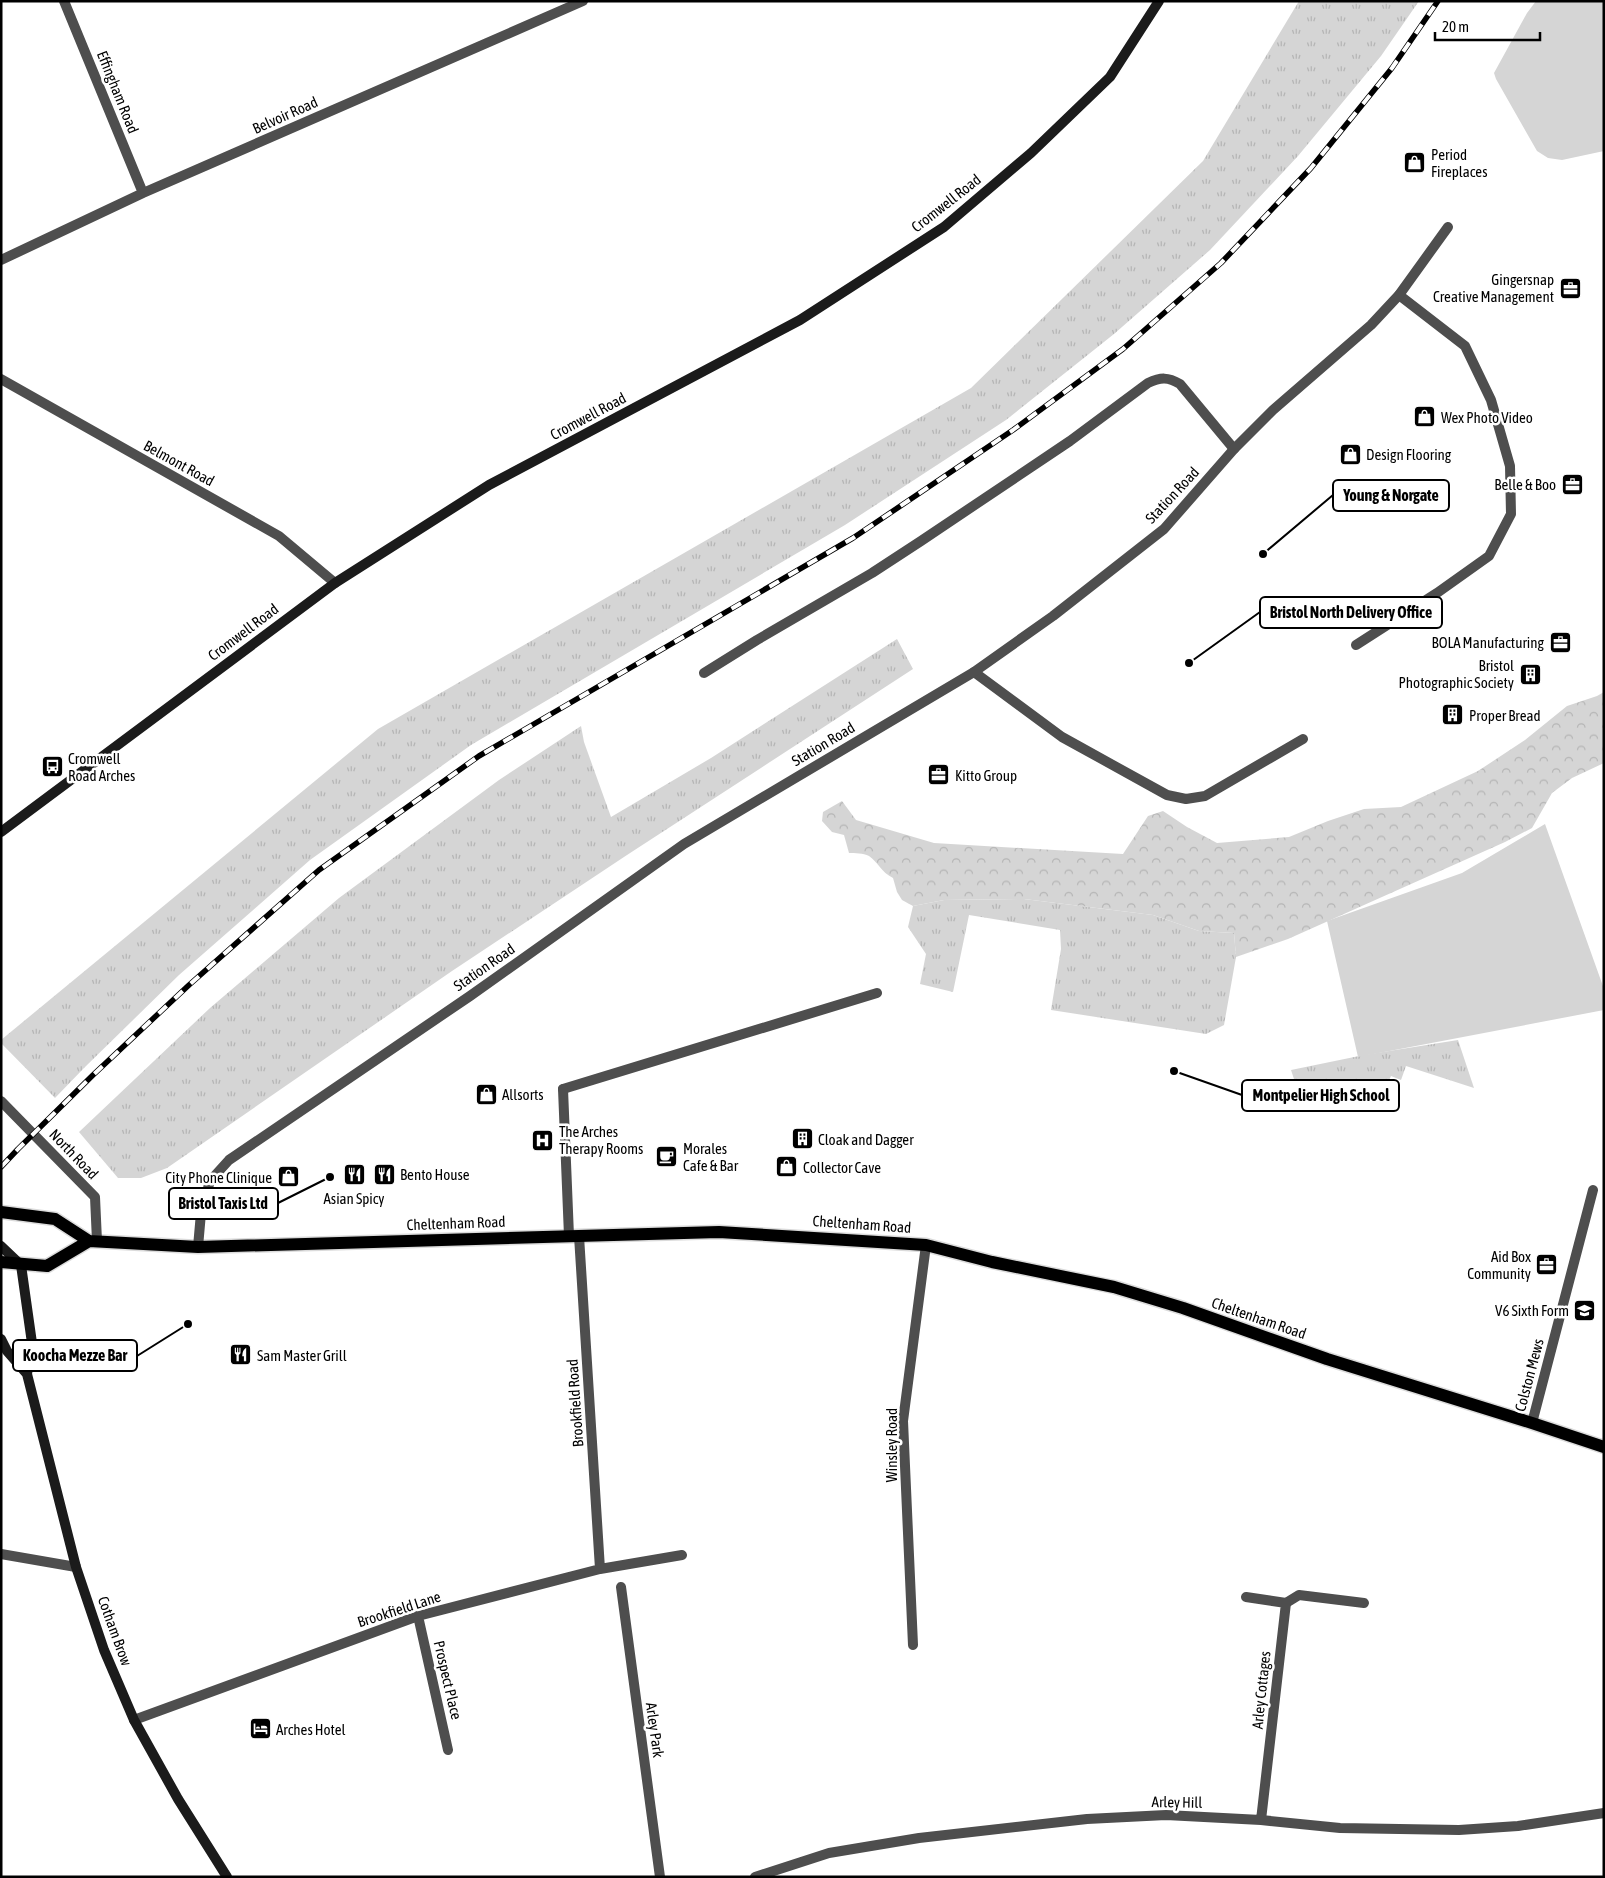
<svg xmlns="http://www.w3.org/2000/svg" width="1605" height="1878" font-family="'Asap Condensed',sans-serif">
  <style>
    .grass { fill: url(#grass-tufts) }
    .forest { fill: url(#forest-crowns) }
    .garden { fill: #d5d5d5 }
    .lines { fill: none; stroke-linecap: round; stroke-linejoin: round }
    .primary-casing { stroke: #dbdbdb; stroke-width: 15 }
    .lane { stroke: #4e4e4e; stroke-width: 10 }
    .street { stroke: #4e4e4e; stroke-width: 10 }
    .secondary { stroke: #1b1b1b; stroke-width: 10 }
    .primary { stroke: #000; stroke-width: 12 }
    .rail-casing { stroke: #000; stroke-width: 5.5 }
    .rail { stroke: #fff; stroke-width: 4; stroke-dasharray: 11; stroke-linecap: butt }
    .labels { text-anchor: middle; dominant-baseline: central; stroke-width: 5; stroke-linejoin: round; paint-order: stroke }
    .street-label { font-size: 15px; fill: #000; stroke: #fff }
    .poi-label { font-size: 15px; fill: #000; stroke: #fff; text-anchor: start }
    .leader { fill: none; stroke: #000; stroke-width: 2 }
    .callout-dot { fill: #000; stroke: #fff; stroke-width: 2 }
    .callout { fill: #fff; stroke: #000; stroke-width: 2 }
    .callout-label { font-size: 16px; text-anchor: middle; font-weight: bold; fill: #000 }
  </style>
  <defs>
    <pattern id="grass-tufts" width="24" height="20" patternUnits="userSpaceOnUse" patternTransform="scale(1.25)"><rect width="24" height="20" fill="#d5d5d5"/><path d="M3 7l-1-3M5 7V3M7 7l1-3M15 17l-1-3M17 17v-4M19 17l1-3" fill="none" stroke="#b5b5b5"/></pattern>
    <pattern id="forest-crowns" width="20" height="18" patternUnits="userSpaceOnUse" patternTransform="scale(1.25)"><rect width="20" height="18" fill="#d5d5d5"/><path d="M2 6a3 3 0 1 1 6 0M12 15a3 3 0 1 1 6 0" fill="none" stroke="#b5b5b5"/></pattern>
  </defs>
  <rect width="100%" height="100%" fill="#fff"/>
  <!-- grass -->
  <path class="grass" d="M 1299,1 L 1419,1 L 1381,56 L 1298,156 L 1210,250 L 1114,334 L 1006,420 L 845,525 L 471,745 L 310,860 L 179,975 L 84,1068 L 55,1098 L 1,1043 L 1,1040 L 378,729 L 971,388 L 1203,161 Z
    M 897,639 L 913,669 L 627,855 L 452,971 L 167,1168 L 141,1178 L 118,1178 L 79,1132 L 210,1008 L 339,898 L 499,780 L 581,726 L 584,742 L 611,817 L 711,758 Z
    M 1024,899 L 1153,915 L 1199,931 L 1234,933 L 1236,957 L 1224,1025 L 1206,1034 L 1051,1010 L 1061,949 L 1060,930 L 969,915 L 953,992 L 920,984 L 926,954 L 908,927 L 913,906 L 944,900 Z
    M 1458,1040 L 1474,1088 L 1406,1066 L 1401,1080 L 1391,1076 L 1385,1089 L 1358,1082 L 1345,1102 L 1295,1082 L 1291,1070 L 1364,1055 Z"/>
  <!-- forest -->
  <path class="forest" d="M 1604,692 L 1604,763 L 1572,778 L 1552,793 L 1532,828 L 1505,842 L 1288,939 L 1236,957 L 1234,933 L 1199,931 L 1153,915 L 1024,899 L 944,900 L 913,906 L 902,900 L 897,892 L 893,878 C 881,872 878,862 869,856 C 863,853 855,853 849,853 L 844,835 L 832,832 L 822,821 L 823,812 L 842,801 L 856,820 L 934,843 L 1123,854 L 1148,816 L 1163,811 L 1187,827 L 1217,843 L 1289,837 L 1328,821 L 1364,809 L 1401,807 L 1478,771 L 1525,740 L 1567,706 L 1597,696 Z"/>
  <!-- garden -->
  <path class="garden" d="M 1536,1 L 1604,1 L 1604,151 L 1562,160 L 1548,158 L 1537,151 L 1496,79 L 1494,73 L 1527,13 Z
    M 1545,824 L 1604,989 L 1604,1010 L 1358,1057 L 1327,921 L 1462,873 Z"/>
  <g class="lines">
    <defs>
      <path id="primary" d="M 1,1212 L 55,1219 L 89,1241 L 198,1247 L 719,1232 L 926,1245 L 992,1262 L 1114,1287 L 1183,1308 L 1327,1359 L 1532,1423 L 1604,1447
        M 1,1262 L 47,1266 L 89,1241"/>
    </defs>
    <!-- primary casing -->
    <use href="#primary" class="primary-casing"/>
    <!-- lane -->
    <path class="lane" d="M 1356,645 L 1437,593 L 1489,556 L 1511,514 L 1510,466 L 1491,400 L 1465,346 L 1399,295
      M 974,672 L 1062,737 L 1167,795 L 1186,799 L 1205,796 L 1303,739
      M 704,673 L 757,640 L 872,573 L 921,541 L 1070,441 L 1148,383 C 1161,377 1168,377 1180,384 L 1234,449
      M 563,1089 L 877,993
      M 1532,1423 L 1593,1190
      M 1286,1603 L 1299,1595 L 1364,1603"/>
    <!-- street -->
    <path class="street" d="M 64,1 L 143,193
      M 1,260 L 143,193 L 583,1
      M 1,379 L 279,536 L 335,583
      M 563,1089 L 569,1236
      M 1,1101 L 95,1197 L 97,1241
      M 579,1236 L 600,1569
      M 198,1247 L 201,1213 L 210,1181 L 229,1160 L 470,996 L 684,844 L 974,672 L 1053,616 L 1164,529 L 1234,449 L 1273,410 L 1371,325 L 1399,295 L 1448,227
      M 1,1554 L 76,1567
      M 621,1587 L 660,1877
      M 1246,1597 L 1286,1603 L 1261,1820
      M 418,1616 L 448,1750
      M 913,1645 L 903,1421 L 926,1245
      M 134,1720 L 418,1616 L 600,1569 L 682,1555
      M 755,1877 L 829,1853 L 919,1838 L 1087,1819 L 1166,1815 L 1261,1820 L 1340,1828 L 1459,1830 L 1518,1826 L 1604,1813"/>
    <!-- secondary -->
    <path class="secondary" d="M 1,832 L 335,583 L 489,485 L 800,320 L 944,227 L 1031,153 L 1110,77 L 1159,1
      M 1,1246 L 21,1265 L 32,1343 L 27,1374 L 76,1567 L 104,1650 L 134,1720 L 178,1799 L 227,1877
      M 1,1339 L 7,1351 L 27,1374"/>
    <!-- primary -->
    <use href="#primary" class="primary"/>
    <defs>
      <path id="rail" d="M 1,1167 L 18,1149 L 93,1075 L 189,985 L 319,870 L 479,756 L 853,538 L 1013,430 L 1123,349 L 1221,263 L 1311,168 L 1392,68 L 1438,1"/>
    </defs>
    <!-- rail casing -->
    <use href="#rail" class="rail-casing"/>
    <!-- rail -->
    <use href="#rail" class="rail"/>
  </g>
  <!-- icons -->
  <defs>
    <symbol id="shop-square" viewBox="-11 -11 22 22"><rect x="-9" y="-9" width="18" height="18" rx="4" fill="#000" stroke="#fff"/><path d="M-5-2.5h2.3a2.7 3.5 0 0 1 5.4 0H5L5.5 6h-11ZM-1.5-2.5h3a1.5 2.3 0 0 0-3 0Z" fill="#fff"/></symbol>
    <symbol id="office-square" viewBox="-11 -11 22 22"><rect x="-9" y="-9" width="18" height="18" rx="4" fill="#000" stroke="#fff"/><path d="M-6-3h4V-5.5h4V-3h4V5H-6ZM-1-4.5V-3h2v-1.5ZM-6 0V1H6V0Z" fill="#fff"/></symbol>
    <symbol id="building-square" viewBox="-11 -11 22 22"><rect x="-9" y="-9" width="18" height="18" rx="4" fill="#000" stroke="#fff"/><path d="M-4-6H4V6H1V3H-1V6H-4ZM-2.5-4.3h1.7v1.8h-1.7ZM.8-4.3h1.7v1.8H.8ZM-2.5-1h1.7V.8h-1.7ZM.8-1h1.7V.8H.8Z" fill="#fff"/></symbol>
    <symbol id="bus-square" viewBox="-11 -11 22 22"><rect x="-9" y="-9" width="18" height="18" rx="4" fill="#000" stroke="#fff"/><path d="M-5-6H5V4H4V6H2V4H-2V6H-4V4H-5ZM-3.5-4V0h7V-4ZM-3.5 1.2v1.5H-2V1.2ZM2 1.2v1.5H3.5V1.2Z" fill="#fff"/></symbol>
    <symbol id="hospital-square" viewBox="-11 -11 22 22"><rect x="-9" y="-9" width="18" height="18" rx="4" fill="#000" stroke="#fff"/><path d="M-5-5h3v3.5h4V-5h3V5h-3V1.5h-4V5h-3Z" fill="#fff"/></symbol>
    <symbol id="cafe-square" viewBox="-11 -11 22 22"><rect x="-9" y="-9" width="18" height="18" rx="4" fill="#000" stroke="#fff"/><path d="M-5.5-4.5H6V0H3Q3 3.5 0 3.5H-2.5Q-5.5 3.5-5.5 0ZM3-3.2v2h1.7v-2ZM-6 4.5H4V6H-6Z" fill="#fff"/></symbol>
    <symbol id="restaurant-square" viewBox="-11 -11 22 22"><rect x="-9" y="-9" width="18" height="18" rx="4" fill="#000" stroke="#fff"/><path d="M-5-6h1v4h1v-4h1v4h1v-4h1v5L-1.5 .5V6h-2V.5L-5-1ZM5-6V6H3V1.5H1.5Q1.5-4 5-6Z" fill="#fff"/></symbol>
    <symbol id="school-square" viewBox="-11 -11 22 22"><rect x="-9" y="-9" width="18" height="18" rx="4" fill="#000" stroke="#fff"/><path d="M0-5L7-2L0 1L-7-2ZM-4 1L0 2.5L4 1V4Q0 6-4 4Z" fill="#fff"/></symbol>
    <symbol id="hotel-square" viewBox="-11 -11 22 22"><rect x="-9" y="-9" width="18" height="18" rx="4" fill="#000" stroke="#fff"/><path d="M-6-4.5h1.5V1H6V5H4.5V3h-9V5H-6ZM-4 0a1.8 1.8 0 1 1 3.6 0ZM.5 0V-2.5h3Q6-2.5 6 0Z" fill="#fff"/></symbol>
  </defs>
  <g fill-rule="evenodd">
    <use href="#shop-square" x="1402" y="150" width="25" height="25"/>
    <use href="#office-square" x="1558" y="276" width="25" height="25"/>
    <use href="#shop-square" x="1412" y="404" width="25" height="25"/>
    <use href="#shop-square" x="1338" y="442" width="25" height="25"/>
    <use href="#office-square" x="1560" y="472" width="25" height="25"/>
    <use href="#office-square" x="1548" y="630" width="25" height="25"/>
    <use href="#building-square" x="1518" y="662" width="25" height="25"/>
    <use href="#building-square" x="1440" y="702" width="25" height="25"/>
    <use href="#bus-square" x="40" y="754" width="25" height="25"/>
    <use href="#office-square" x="926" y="762" width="25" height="25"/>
    <use href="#shop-square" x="474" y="1082" width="25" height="25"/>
    <use href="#building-square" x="790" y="1126" width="25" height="25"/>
    <use href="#hospital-square" x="530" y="1128" width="25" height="25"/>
    <use href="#cafe-square" x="654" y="1144" width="25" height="25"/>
    <use href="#shop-square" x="774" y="1154" width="25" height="25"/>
    <use href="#restaurant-square" x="372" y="1162" width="25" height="25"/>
    <use href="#restaurant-square" x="342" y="1162" width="25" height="25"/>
    <use href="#shop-square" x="276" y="1164" width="25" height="25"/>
    <use href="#office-square" x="1534" y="1252" width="25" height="25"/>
    <use href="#school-square" x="1572" y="1298" width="25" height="25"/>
    <use href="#restaurant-square" x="228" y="1342" width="25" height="25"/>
    <use href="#hotel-square" x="248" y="1716" width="25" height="25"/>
  </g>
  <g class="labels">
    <!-- street labels -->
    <g class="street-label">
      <text transform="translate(118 92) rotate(68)">Effingham Road</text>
      <text transform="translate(285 115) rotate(-24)">Belvoir Road</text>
      <text transform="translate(946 203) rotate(-38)">Cromwell Road</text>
      <text transform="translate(588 416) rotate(-28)">Cromwell Road</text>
      <text transform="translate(179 463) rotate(29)">Belmont Road</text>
      <text transform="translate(1172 495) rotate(-47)">Station Road</text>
      <text transform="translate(243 632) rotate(-37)">Cromwell Road</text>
      <text transform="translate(823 744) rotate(-31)">Station Road</text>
      <text transform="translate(484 967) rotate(-35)">Station Road</text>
      <text transform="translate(74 1154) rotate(46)">North Road</text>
      <text transform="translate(456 1223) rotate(-2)">Cheltenham Road</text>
      <text transform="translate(862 1224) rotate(4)">Cheltenham Road</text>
      <text transform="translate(1259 1318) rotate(19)">Cheltenham Road</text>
      <text transform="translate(1529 1375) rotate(-75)">Colston Mews</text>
      <text transform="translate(575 1403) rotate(-94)">Brookfield Road</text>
      <text transform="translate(891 1445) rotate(-90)">Winsley Road</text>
      <text transform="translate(399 1609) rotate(-18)">Brookfield Lane</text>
      <text transform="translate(115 1631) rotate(70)">Cotham Brow</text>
      <text transform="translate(448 1680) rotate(77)">Prospect Place</text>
      <text transform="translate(1261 1690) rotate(-84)">Arley Cottages</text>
      <text transform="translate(655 1730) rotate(82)">Arley Park</text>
      <text transform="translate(1177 1802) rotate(1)">Arley Hill</text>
    </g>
    <!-- poi labels -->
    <g class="poi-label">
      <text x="1431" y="154">Period<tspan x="1431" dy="17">Fireplaces</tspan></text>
      <text x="1554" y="279" text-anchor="end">Gingersnap<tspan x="1554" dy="17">Creative Management</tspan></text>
      <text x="1441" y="417">Wex Photo Video</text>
      <text x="1366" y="454">Design Flooring</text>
      <text x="1556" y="484" text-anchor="end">Belle &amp; Boo</text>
      <text x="1544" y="642" text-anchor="end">BOLA Manufacturing</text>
      <text x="1514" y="665" text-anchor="end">Bristol<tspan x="1514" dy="17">Photographic Society</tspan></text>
      <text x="1469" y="715">Proper Bread</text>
      <text x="68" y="758">Cromwell<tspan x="68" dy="17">Road Arches</tspan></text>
      <text x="955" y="775">Kitto Group</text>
      <text x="502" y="1094">Allsorts</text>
      <text x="559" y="1131">The Arches<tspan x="559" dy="17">Therapy Rooms</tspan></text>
      <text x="818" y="1139">Cloak and Dagger</text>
      <text x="683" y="1148">Morales<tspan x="683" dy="17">Cafe &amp; Bar</tspan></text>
      <text x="803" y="1167">Collector Cave</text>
      <text x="400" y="1174">Bento House</text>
      <text x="272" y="1177" text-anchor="end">City Phone Clinique</text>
      <text x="354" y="1198" text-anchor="middle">Asian Spicy</text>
      <text x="1531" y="1256" text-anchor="end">Aid Box<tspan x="1531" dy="17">Community</tspan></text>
      <text x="1569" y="1310" text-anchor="end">V6 Sixth Form</text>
      <text x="257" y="1355">Sam Master Grill</text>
      <text x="276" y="1729">Arches Hotel</text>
    </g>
  </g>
  <!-- callouts -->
  <path class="leader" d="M1263 554L1333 495M1189 663L1260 612M1174 1071L1242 1095M330 1177L278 1203M188 1324L137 1356"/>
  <g class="callout-dot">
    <circle cx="1263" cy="554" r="5"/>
    <circle cx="1189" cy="663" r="5"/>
    <circle cx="1174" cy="1071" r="5"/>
    <circle cx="330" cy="1177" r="5"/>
    <circle cx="188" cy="1324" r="5"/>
  </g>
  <g class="callout">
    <rect x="1333" y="480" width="116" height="31" rx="5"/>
    <rect x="1260" y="597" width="182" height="31" rx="5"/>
    <rect x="1242" y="1080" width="157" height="31" rx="5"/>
    <rect x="169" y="1188" width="109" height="31" rx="5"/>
    <rect x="13" y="1340" width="124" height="31" rx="5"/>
  </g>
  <g class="callout-label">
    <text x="1391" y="501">Young &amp; Norgate</text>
    <text x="1351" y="618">Bristol North Delivery Office</text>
    <text x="1321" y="1101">Montpelier High School</text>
    <text x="223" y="1209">Bristol Taxis Ltd</text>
    <text x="75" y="1361">Koocha Mezze Bar</text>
  </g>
  <!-- border -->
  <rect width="1605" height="1878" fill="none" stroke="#000000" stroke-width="5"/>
  <!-- scale -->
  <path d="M1435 32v8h105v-8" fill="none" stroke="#000000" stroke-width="2.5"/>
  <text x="1442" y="32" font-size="15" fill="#000000" stroke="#ffffff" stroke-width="4" paint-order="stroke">20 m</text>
</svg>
